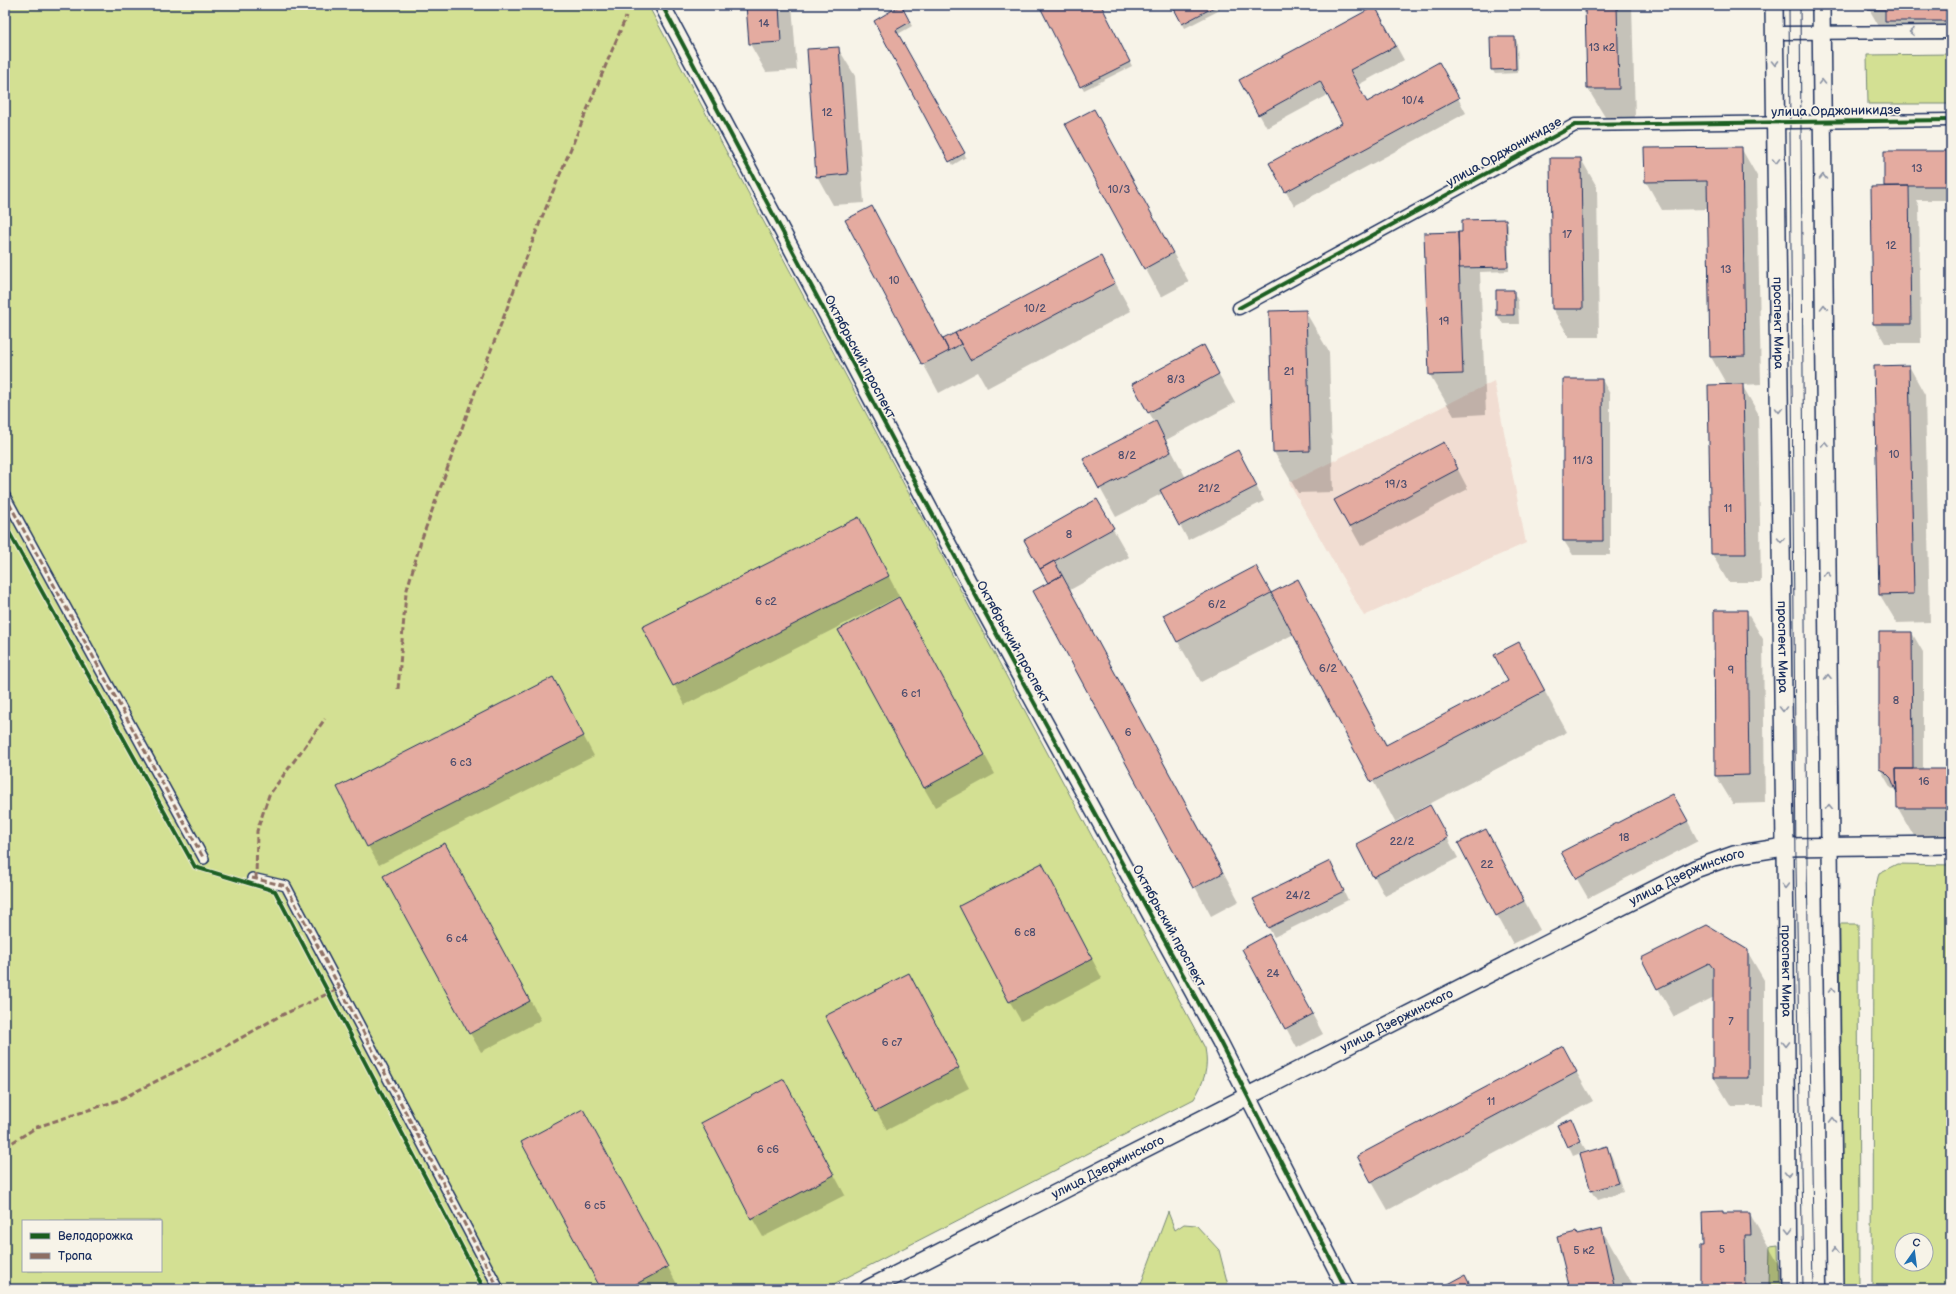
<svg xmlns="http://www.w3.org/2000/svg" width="1956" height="1294" font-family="'Balsamiq Sans',sans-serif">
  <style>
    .built { fill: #f1ddd2 }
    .green { fill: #d3e093; stroke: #778878; fill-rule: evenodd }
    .shadow { fill: #0003 }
    .building { fill: #e4aba0; stroke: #1b2f5e }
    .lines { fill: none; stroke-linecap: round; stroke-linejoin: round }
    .pedestrian-casing { stroke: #1b2f5e; stroke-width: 12 }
    .minor-casing { stroke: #1b2f5e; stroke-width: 15 }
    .tertiary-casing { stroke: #1b2f5e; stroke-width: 18 }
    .secondary-casing { stroke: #1b2f5e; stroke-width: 20 }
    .pedestrian { stroke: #f7f3e8; stroke-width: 9 }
    .minor { stroke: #f7f3e8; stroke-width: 12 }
    .tertiary { stroke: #f7f3e8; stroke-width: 15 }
    .secondary { stroke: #f7f3e8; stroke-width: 17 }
    .tram { stroke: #1b2f5e; stroke-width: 1 }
    .quiet { stroke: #8d6e63; stroke-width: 3; stroke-dasharray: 6 3; stroke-linecap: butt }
    .cycleway-casing { stroke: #f7f3e8; stroke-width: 6 }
    .cycleway { stroke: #1b5e20; stroke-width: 4 }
    .oneway { stroke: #8991a3 }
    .labels { text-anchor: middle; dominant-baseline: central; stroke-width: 3.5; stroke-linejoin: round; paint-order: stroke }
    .number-label { font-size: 11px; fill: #4d4e6e }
    .street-label { font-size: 13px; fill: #1b2f5e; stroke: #f7f3e8 }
  </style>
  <rect width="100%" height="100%" fill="#f7f3e8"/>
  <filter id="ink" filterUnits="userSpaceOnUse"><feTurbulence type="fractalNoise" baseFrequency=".025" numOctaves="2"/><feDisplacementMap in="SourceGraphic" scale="8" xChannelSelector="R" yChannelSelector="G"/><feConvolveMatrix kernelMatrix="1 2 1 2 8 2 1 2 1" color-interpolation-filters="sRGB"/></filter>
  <g filter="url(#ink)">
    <!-- built -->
    <path class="built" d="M 1494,381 L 1526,543 L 1364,616 L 1289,483 Z"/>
    <!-- green -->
    <path class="green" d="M 5,5 L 648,5 L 1205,1048 C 1209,1068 1204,1082 1194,1099 L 824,1289 L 5,1289 ZM 23,1221 L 161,1221 L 161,1271 L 23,1271 Z
      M 1951,54 L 1951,104 L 1868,104 L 1867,55 Z
      M 1897,864 L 1951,865 L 1951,1289 L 1872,1289 L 1873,911 L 1875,890 L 1879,873 ZM 1902,1240 L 1926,1240 L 1926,1264 L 1902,1264 Z
      M 1840,924 L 1858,924 L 1859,1289 L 1843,1289 Z
      M 1168,1212 L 1175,1230 L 1184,1224 L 1196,1225 L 1219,1250 L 1229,1289 L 1139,1289 Z
      M 1778,1245 L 1779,1289 L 1769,1289 L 1770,1246 Z"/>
    <!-- shadow -->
    <path class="shadow" d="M 747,5 L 792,5 L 797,70 L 766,72 L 750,44 Z
      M 1040,5 L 1100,5 L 1132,66 L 1084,90 Z
      M 1173,5 L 1217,5 L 1220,10 L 1185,28 Z
      M 1586,5 L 1632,5 L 1635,117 L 1605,117 L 1588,89 Z
      M 1869,5 L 1951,5 L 1951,40 L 1897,40 L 1890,28 L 1880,28 L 1869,9 Z
      M 901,7 L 912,26 L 898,34 L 966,157 L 953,165 L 875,21 Z
      M 1383,22 L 1404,60 L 1358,85 L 1367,103 L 1447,78 L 1466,113 L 1294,206 L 1270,164 L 1344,123 L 1328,95 L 1267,128 L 1259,114 Z
      M 1515,38 L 1517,42 L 1518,73 L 1495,74 L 1492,69 Z
      M 838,48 L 855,76 L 864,203 L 833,205 L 817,176 Z
      M 1094,110 L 1189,282 L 1161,297 L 1067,125 Z
      M 1741,148 L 1757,176 L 1761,384 L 1742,385 L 1758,413 L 1761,582 L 1728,582 L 1712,554 L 1727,385 L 1711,357 L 1709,209 L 1662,210 L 1646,182 Z
      M 1951,152 L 1951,200 L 1916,200 L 1919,206 L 1921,343 L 1885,343 L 1874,324 L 1872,188 L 1886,187 L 1885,186 Z
      M 1581,159 L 1597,187 L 1599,337 L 1569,337 L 1553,309 Z
      M 872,207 L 944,340 L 1101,257 L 1131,311 L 987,388 L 978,372 L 939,393 L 846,221 Z
      M 1505,220 L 1508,224 L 1509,271 L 1480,272 L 1486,414 L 1454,416 L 1430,375 L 1463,233 Z
      M 1513,291 L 1518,301 L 1519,324 L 1503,324 L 1497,315 Z
      M 1305,311 L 1329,352 L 1333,492 L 1298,493 L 1274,452 Z
      M 1203,346 L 1235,403 L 1166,440 L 1186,478 L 1238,451 L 1264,501 L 1188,540 L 1163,493 L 1116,517 L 1100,488 L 1155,423 L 1133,384 Z
      M 1909,366 L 1925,395 L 1930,622 L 1897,623 L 1880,595 Z
      M 1602,380 L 1610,394 L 1610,555 L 1573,555 L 1564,541 Z
      M 1454,462 L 1468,489 L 1361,546 L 1350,526 Z
      M 1097,501 L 1129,557 L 1070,590 L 1239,901 L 1211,916 L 1034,591 L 1049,583 L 1025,541 Z
      M 858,518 L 899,596 L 685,705 L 644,627 Z
      M 1256,567 L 1271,594 L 1298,580 L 1387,745 L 1509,681 L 1518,643 L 1567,732 L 1395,822 L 1294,634 L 1201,682 L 1178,642 L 1164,615 Z
      M 1746,611 L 1763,639 L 1765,803 L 1733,804 L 1716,776 Z
      M 910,618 L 995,774 L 935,807 L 924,788 Z
      M 1912,633 L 1923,652 L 1923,770 L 1951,771 L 1951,836 L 1914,836 L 1898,808 L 1898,791 L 1891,788 L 1880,769 Z
      M 553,678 L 594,756 L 379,865 L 368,846 Z
      M 1684,814 L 1698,841 L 1588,898 L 1577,879 Z
      M 1441,826 L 1458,858 L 1385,896 L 1357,845 Z
      M 1486,830 L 1540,930 L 1513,944 L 1497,915 Z
      M 455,863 L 541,1020 L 481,1052 L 470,1033 Z
      M 1042,864 L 1102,978 L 1021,1021 L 1010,1002 Z
      M 1335,872 L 1348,900 L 1274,937 L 1268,927 Z
      M 1243,949 L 1280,955 L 1323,1034 L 1297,1048 Z
      M 1747,951 L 1764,980 L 1764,1106 L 1731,1106 L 1714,1078 L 1714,997 L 1674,1017 L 1642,959 Z
      M 909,974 L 969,1088 L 887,1130 L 876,1111 Z
      M 1562,1047 L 1593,1101 L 1388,1210 L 1372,1182 Z
      M 784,1081 L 845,1195 L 763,1237 L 752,1218 Z
      M 1571,1121 L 1586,1151 L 1573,1156 L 1559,1126 Z
      M 593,1130 L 678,1286 L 673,1289 L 602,1289 Z
      M 1607,1148 L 1612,1157 L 1623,1192 L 1598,1200 L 1592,1191 L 1582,1155 Z
      M 1750,1214 L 1781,1268 L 1782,1289 L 1703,1289 L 1701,1286 L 1704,1247 Z
      M 1602,1230 L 1633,1285 L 1634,1289 L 1571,1289 L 1577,1236 Z"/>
    <!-- building -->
    <path class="building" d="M 746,5 L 779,5 L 781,42 L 749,44 Z
      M 901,5 L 910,22 L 896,30 L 965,153 L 949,162 L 874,21 Z
      M 1039,5 L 1101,5 L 1130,62 L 1080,87 Z
      M 1172,5 L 1218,5 L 1182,24 Z
      M 1585,5 L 1617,5 L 1619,89 L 1587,89 Z
      M 1868,5 L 1951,5 L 1951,21 L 1885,21 L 1885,10 L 1868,10 Z
      M 1375,6 L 1396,46 L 1350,70 L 1367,102 L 1439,62 L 1459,98 L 1285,192 L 1269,163 L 1342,123 L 1320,81 L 1258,115 L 1239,80 Z
      M 1490,37 L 1515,37 L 1516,69 L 1491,70 Z
      M 839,47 L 848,174 L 816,177 L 807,49 Z
      M 1094,109 L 1173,253 L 1144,269 L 1065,124 Z
      M 1742,147 L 1745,356 L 1710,357 L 1707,181 L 1645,182 L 1644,148 Z
      M 1884,151 L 1951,151 L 1951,186 L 1884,186 Z
      M 1550,158 L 1581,158 L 1583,309 L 1552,309 Z
      M 1909,186 L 1911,324 L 1873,324 L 1871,187 Z
      M 872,206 L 949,351 L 922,365 L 845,220 Z
      M 1506,219 L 1508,267 L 1459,268 L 1458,232 L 1462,232 L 1462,220 Z
      M 1458,232 L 1463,374 L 1429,375 L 1424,233 Z
      M 1101,256 L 1115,283 L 970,360 L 955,333 Z
      M 1496,290 L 1514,290 L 1514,315 L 1496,315 Z
      M 1306,310 L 1310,451 L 1273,452 L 1269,311 Z
      M 955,333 L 961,344 L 949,351 L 943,339 Z
      M 1204,345 L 1219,374 L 1148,413 L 1132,384 Z
      M 1909,365 L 1914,594 L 1879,595 L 1874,366 Z
      M 1563,379 L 1602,379 L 1603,541 L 1563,541 Z
      M 1743,384 L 1746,554 L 1711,554 L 1708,385 Z
      M 1156,421 L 1171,452 L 1099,489 L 1083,459 Z
      M 1444,442 L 1458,469 L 1349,527 L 1334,500 Z
      M 1238,450 L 1257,486 L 1179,526 L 1160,490 Z
      M 1097,499 L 1114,528 L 1040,569 L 1024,540 Z
      M 859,517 L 889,576 L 673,686 L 642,627 Z
      M 1054,561 L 1062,575 L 1048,583 L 1040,569 Z
      M 1256,566 L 1271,593 L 1177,642 L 1163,615 Z
      M 1062,575 L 1223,873 L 1193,888 L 1033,591 Z
      M 1298,579 L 1386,745 L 1508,681 L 1494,655 L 1519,642 L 1545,691 L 1371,782 L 1271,593 Z
      M 899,597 L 985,755 L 924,788 L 838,630 Z
      M 1714,610 L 1747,610 L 1749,775 L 1715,776 Z
      M 1879,632 L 1912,632 L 1913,769 L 1896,769 L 1897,793 L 1891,778 L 1885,772 L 1879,769 Z
      M 553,677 L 584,736 L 367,847 L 337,787 Z
      M 1896,769 L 1951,769 L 1951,808 L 1897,808 Z
      M 1673,794 L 1688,821 L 1576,879 L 1561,852 Z
      M 1430,805 L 1448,838 L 1373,877 L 1356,844 Z
      M 1486,829 L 1524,901 L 1496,916 L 1458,843 Z
      M 445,843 L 530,1001 L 469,1034 L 383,876 Z
      M 1330,861 L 1344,891 L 1268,928 L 1253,899 Z
      M 1042,863 L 1092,959 L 1009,1002 L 959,906 Z
      M 1707,925 L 1748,950 L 1748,1078 L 1713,1078 L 1713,968 L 1709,963 L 1657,989 L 1641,958 Z
      M 1269,934 L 1313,1014 L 1285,1029 L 1242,949 Z
      M 909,973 L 959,1068 L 875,1112 L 825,1016 Z
      M 1563,1046 L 1577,1072 L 1371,1182 L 1357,1156 Z
      M 784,1079 L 834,1175 L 751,1219 L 701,1123 Z
      M 583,1109 L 668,1267 L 627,1289 L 601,1289 L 521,1142 Z
      M 1572,1119 L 1581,1141 L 1567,1147 L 1557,1125 Z
      M 1607,1146 L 1618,1183 L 1591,1191 L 1580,1154 Z
      M 1723,1211 L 1723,1213 L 1750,1213 L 1751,1235 L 1745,1235 L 1746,1287 L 1700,1286 L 1700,1246 L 1703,1246 L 1702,1212 Z
      M 1602,1229 L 1615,1289 L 1570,1289 L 1557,1237 L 1576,1232 L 1577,1235 Z
      M 1465,1275 L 1472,1289 L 1431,1289 L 1438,1286 L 1439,1289 Z"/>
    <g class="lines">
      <defs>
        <path id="pedestrian" d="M 5,496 L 204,859
          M 252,878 L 286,886 L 499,1289"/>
        <path id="minor" d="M 1774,33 L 1951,32
          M 1239,308 L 1575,125 L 1951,120"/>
        <g id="tertiary">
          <path d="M 662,5 L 984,611 L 1220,1042 L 1346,1289"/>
          <path d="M 1830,846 L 1835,1289"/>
          <path id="s1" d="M 1785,847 L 1789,1289"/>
        </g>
        <g id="secondary">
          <path id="s2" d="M 1774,5 L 1785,847"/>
          <path d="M 1821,5 L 1830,846"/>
          <path id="s3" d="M 868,1289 L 1695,869 L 1734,855 L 1785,847 L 1951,845"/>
        </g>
      </defs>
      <!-- pedestrian casing -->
      <use href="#pedestrian" class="pedestrian-casing"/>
      <!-- minor casing -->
      <use href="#minor" class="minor-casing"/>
      <!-- tertiary casing -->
      <use href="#tertiary" class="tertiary-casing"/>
      <!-- secondary casing -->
      <use href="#secondary" class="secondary-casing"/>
      <!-- pedestrian -->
      <use href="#pedestrian" class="pedestrian"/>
      <!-- minor -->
      <use href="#minor" class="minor"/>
      <!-- tertiary -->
      <use href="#tertiary" class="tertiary"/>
      <!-- secondary -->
      <use href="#secondary" class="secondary"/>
      <!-- tram -->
      <path class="tram" d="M 1789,5 L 1796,865 L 1803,1289
        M 1800,5 L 1807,864 L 1814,1289"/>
      <!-- quiet -->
      <path class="quiet" d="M 5,496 L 204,859
        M 398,689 L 406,593 L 421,541 L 478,384 L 540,222 L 626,17
        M 252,878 L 286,886 L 499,1289
        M 256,879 L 257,831 L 269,795 L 325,719
        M 5,1147 L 37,1127 L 119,1100 L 232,1043 L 278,1017 L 340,988"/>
      <defs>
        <path id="cycleway" d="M 662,5 L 984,611 L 1220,1042 L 1346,1289
          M 1239,308 L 1575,125 L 1951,120
          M 5,525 L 195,867 L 275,891 L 484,1289"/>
      </defs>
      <!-- cycleway casing -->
      <use href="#cycleway" class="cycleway-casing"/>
      <!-- cycleway -->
      <use href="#cycleway" class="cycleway"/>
    </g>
    <!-- one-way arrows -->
    <defs><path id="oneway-chevron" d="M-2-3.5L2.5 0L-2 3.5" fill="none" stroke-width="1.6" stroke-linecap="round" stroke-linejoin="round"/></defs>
    <g class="oneway">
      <use href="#oneway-chevron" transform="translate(1912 32) rotate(180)"/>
      <use href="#oneway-chevron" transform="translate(1775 63) rotate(89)"/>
      <use href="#oneway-chevron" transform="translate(1822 82) rotate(-91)"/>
      <use href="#oneway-chevron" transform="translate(1776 161) rotate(89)"/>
      <use href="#oneway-chevron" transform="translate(1823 177) rotate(-90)"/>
      <use href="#oneway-chevron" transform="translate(1824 307) rotate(-90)"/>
      <use href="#oneway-chevron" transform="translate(1779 410) rotate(89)"/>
      <use href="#oneway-chevron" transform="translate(1825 444) rotate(-91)"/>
      <use href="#oneway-chevron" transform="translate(1781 540) rotate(89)"/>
      <use href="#oneway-chevron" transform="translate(1827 574) rotate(-91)"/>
      <use href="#oneway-chevron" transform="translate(1828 677) rotate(-91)"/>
      <use href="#oneway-chevron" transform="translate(1783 709) rotate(90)"/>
      <use href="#oneway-chevron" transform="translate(1829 807) rotate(-91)"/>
      <use href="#oneway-chevron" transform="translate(1785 886) rotate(90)"/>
      <use href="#oneway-chevron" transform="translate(1832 990) rotate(-91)"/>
      <use href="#oneway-chevron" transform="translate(1786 1044) rotate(89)"/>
      <use href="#oneway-chevron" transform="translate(1833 1120) rotate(-91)"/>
      <use href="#oneway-chevron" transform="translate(1788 1174) rotate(89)"/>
      <use href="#oneway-chevron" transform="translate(1788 1230) rotate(89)"/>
      <use href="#oneway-chevron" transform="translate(1835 1250) rotate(-91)"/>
    </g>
  </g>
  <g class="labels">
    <!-- number labels -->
    <g class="number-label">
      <text x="764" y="23">14</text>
      <text x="1602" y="47">13 к2</text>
      <text x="1413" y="100">10/4</text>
      <text x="827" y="112">12</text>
      <text x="1917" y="168">13</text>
      <text x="1119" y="189">10/3</text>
      <text x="1567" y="234">17</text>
      <text x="1891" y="245">12</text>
      <text x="1726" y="269">13</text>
      <text x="894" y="280">10</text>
      <text x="1035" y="308">10/2</text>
      <text x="1444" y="321">19</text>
      <text x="1289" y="371">21</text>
      <text x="1176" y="379">8/3</text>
      <text x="1894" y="454">10</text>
      <text x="1127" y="455">8/2</text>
      <text x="1583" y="460">11/3</text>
      <text x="1396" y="484">19/3</text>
      <text x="1209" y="488">21/2</text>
      <text x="1728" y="508">11</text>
      <text x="1069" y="534">8</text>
      <text x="766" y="601">6 с2</text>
      <text x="1217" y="604">6/2</text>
      <text x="1328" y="668">6/2</text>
      <text x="1731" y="670">9</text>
      <text x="911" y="693">6 с1</text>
      <text x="1896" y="700">8</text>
      <text x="1128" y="732">6</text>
      <text x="461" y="762">6 с3</text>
      <text x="1924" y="781">16</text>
      <text x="1624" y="837">18</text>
      <text x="1402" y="841">22/2</text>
      <text x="1487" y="864">22</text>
      <text x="1298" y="895">24/2</text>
      <text x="1025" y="932">6 с8</text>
      <text x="457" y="938">6 с4</text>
      <text x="1273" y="973">24</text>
      <text x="1731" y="1021">7</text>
      <text x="892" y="1042">6 с7</text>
      <text x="1491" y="1101">11</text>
      <text x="768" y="1149">6 с6</text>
      <text x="595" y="1205">6 с5</text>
      <text x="1722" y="1249">5</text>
      <text x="1584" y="1250">5 к2</text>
    </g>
    <!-- street labels -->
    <g class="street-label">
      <text transform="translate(1836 111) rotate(-1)">улица Орджоникидзе</text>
      <text transform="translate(1504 152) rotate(-29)">улица Орджоникидзе</text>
      <text stroke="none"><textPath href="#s2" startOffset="318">проспект Мира</textPath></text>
      <text transform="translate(860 357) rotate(62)">Октябрьский проспект</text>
      <text transform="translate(1013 642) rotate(61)">Октябрьский проспект</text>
      <text stroke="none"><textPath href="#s2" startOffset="642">проспект Мира</textPath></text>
      <text stroke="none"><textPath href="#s3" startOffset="917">улица Дзержинского</textPath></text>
      <text transform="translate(1169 926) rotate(61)">Октябрьский проспект</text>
      <text stroke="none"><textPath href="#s1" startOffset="124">проспект Мира</textPath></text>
      <text stroke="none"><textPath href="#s3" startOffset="593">улица Дзержинского</textPath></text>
      <text stroke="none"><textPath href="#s3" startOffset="269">улица Дзержинского</textPath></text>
    </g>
  </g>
  <!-- margin -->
  <rect width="1956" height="1294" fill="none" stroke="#f7f3e8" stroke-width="20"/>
  <rect x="10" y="10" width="1936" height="1274" fill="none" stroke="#1b2f5e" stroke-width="1.5" filter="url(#ink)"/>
  <!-- legend -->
  <rect x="22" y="1220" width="140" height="52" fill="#f7f3e8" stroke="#9fa5b1"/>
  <rect x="30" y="1233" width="20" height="6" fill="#1b5e20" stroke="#9fa5b1"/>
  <text x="58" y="1240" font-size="12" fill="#1b2f5e">Велодорожка</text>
  <rect x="30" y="1253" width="20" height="6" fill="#8d6e63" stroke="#9fa5b1"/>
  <text x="58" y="1260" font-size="12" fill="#1b2f5e">Тропа</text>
  <!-- north arrow -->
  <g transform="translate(1914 1252) rotate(14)"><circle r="19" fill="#f7f3e8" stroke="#9fa5b1"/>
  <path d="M0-3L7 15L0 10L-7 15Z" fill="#1f6fb2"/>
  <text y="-6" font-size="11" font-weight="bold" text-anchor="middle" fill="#1b2f5e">С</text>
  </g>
</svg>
